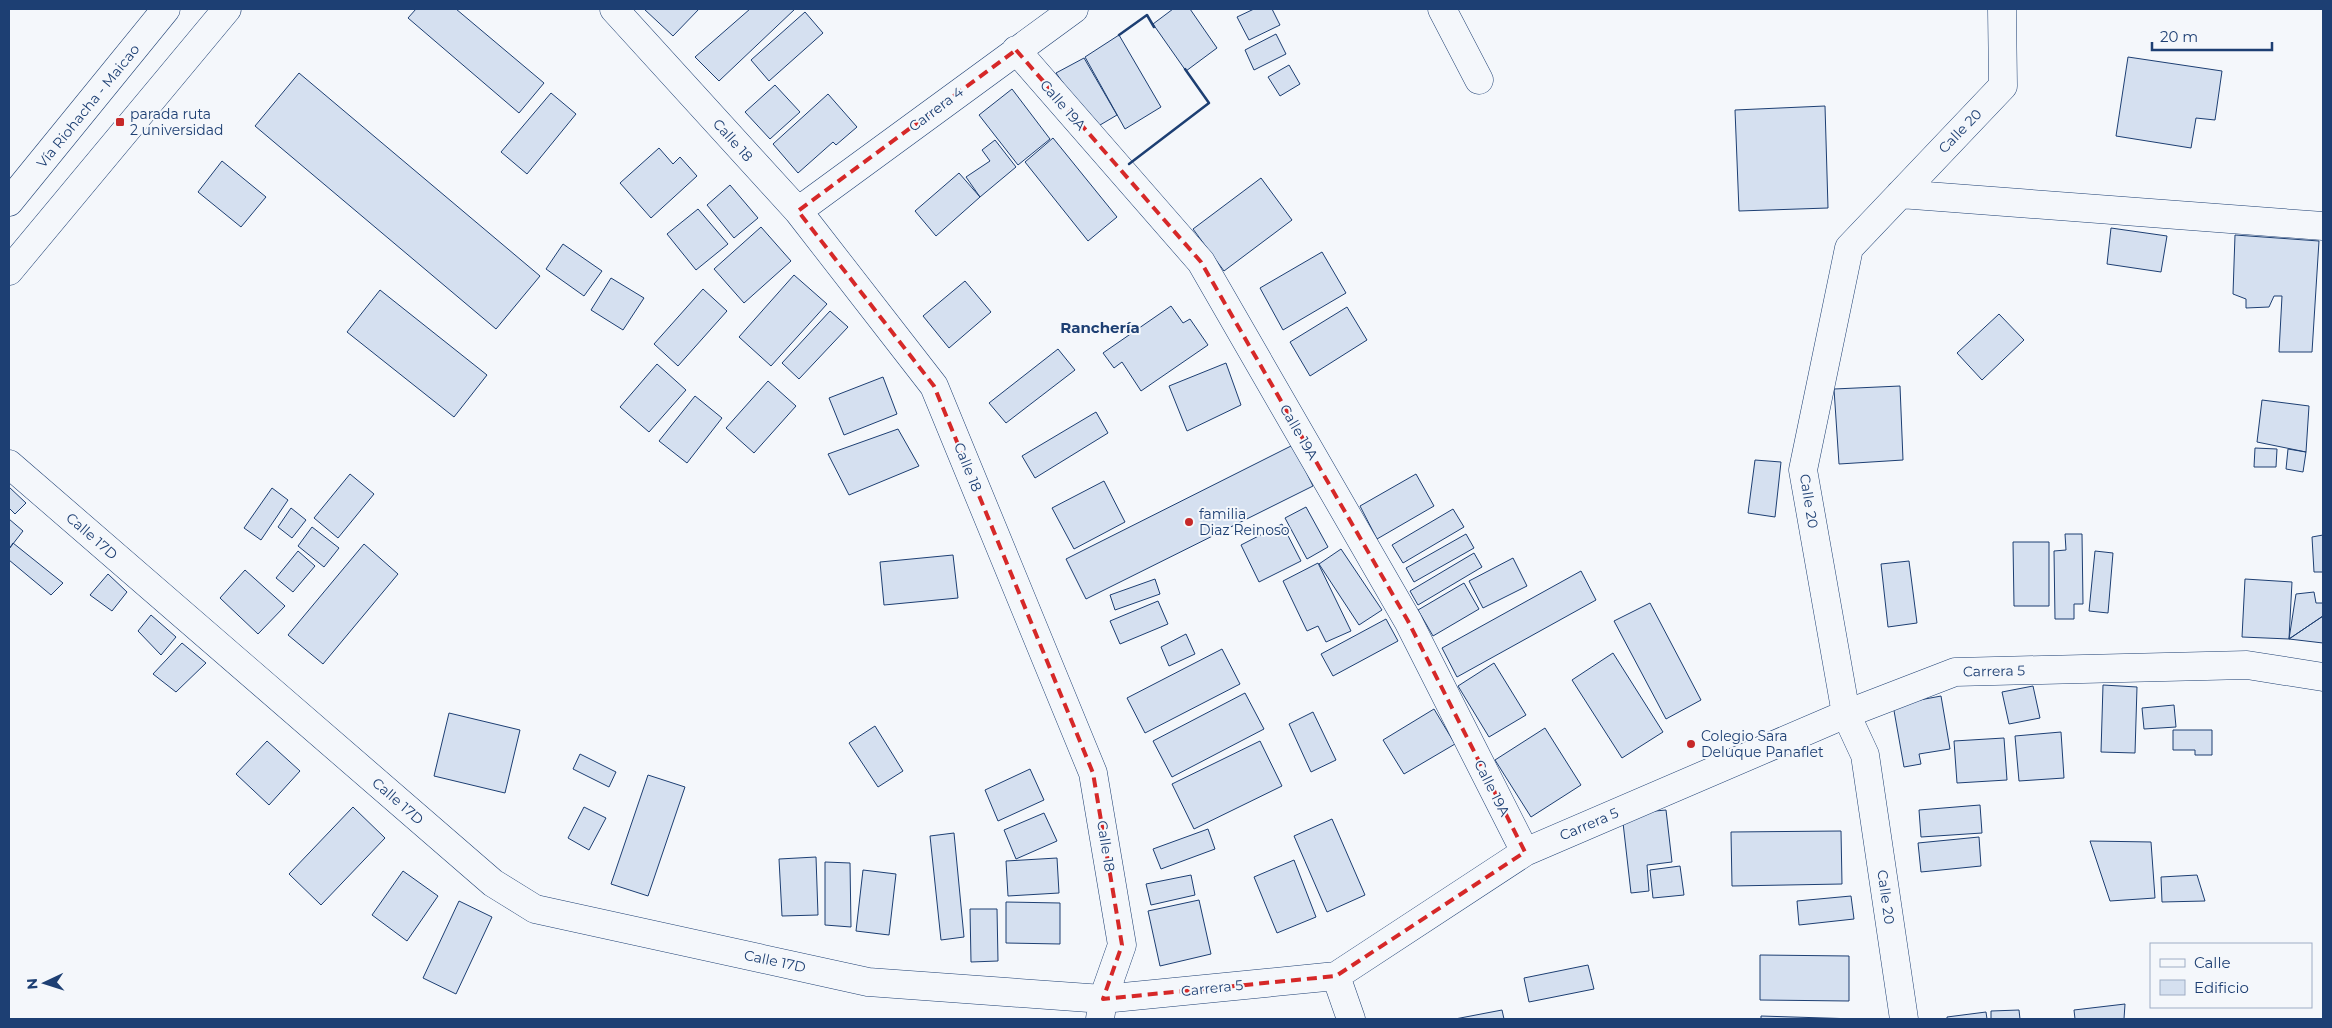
<svg xmlns="http://www.w3.org/2000/svg" width="2332" height="1028" font-family="Montserrat,sans-serif">
  <style>
    .building { fill: #d5e0f0; stroke: #1d3f73 }
    .lines { fill: none; stroke-linecap: round; stroke-linejoin: round }
    .minor-casing { stroke: #1d3f73; stroke-width: 29 }
    .highway-casing { stroke: #1d3f73; stroke-width: 29 }
    .minor { stroke: #f4f7fb; stroke-width: 28 }
    .highway { stroke: #f4f7fb; stroke-width: 28 }
    .wall { stroke: #1d3f73; stroke-width: 2.5 }
    .marked { fill: none; stroke: #d62828; stroke-width: 4; stroke-dasharray: 10 6; stroke-linejoin: round }
    .poi-dot { fill: #c62828; stroke: #f4f7fb; stroke-width: 2 }
    .labels { text-anchor: middle; dominant-baseline: central; stroke-width: 4; stroke-linejoin: round; paint-order: stroke }
    .street-label { font-size: 14px; fill: #1d3f73; stroke: #f4f7fb }
    .poi-label { font-size: 14px; fill: #1d3f73; stroke: #f4f7fb; text-anchor: start }
    .neighbourhood-label { font-size: 15px; font-weight: bold; fill: #1d3f73; stroke: #f4f7fb }
  </style>
  <rect width="100%" height="100%" fill="#f4f7fb"/>
  <!-- building -->
  <path class="building" d="M 416,9 L 456,9 L 544,83 L 519,113 L 408,18 Z
    M 644,9 L 699,9 L 673,36 Z
    M 750,9 L 795,9 L 719,81 L 695,57 Z
    M 1173,9 L 1190,9 L 1217,48 L 1186,71 L 1153,24 Z
    M 1254,9 L 1272,9 L 1280,25 L 1249,40 L 1237,17 Z
    M 805,12 L 823,33 L 769,81 L 751,60 Z
    M 1276,34 L 1286,54 L 1254,70 L 1245,50 Z
    M 1119,35 L 1161,107 L 1125,129 L 1085,57 Z
    M 2128,57 L 2222,71 L 2215,120 L 2196,118 L 2191,148 L 2116,136 Z
    M 1084,58 L 1117,115 L 1095,128 L 1056,73 Z
    M 1289,65 L 1300,84 L 1280,96 L 1268,77 Z
    M 299,73 L 540,276 L 496,329 L 255,126 Z
    M 775,85 L 800,112 L 770,139 L 745,112 Z
    M 1012,89 L 1050,139 L 1018,165 L 979,115 Z
    M 551,93 L 576,114 L 527,174 L 501,152 Z
    M 828,94 L 857,127 L 836,145 L 833,142 L 798,173 L 773,144 Z
    M 1825,106 L 1828,208 L 1739,211 L 1735,110 Z
    M 1053,138 L 1117,217 L 1088,241 L 1025,162 Z
    M 995,140 L 1016,167 L 980,197 L 966,177 L 990,161 L 982,150 Z
    M 659,148 L 673,164 L 680,157 L 697,176 L 651,218 L 620,183 Z
    M 222,161 L 266,197 L 241,227 L 198,192 Z
    M 959,173 L 980,197 L 936,236 L 915,211 Z
    M 1261,178 L 1292,220 L 1224,271 L 1193,229 Z
    M 730,185 L 758,218 L 734,238 L 707,205 Z
    M 698,209 L 728,244 L 696,270 L 667,234 Z
    M 761,227 L 791,261 L 744,303 L 714,269 Z
    M 2111,228 L 2167,236 L 2161,272 L 2107,264 Z
    M 2235,235 L 2319,241 L 2312,352 L 2279,352 L 2282,296 L 2274,296 L 2269,307 L 2246,308 L 2246,299 L 2233,294 Z
    M 563,244 L 602,271 L 584,296 L 546,269 Z
    M 1322,252 L 1346,293 L 1283,330 L 1260,288 Z
    M 794,275 L 827,304 L 771,366 L 739,337 Z
    M 611,278 L 644,298 L 623,330 L 591,310 Z
    M 965,281 L 991,312 L 949,348 L 923,316 Z
    M 703,289 L 727,311 L 678,366 L 654,344 Z
    M 380,290 L 487,375 L 454,417 L 347,332 Z
    M 1171,306 L 1183,323 L 1190,319 L 1208,345 L 1141,391 L 1122,362 L 1114,368 L 1103,353 Z
    M 1347,307 L 1367,340 L 1310,376 L 1290,342 Z
    M 830,311 L 848,327 L 799,379 L 782,363 Z
    M 1999,314 L 2024,340 L 1982,380 L 1957,353 Z
    M 1058,349 L 1075,370 L 1006,423 L 989,403 Z
    M 1226,363 L 1241,405 L 1187,431 L 1169,386 Z
    M 657,364 L 686,390 L 649,432 L 620,407 Z
    M 883,377 L 897,414 L 844,435 L 829,398 Z
    M 768,381 L 796,406 L 754,453 L 726,428 Z
    M 1900,386 L 1903,460 L 1839,464 L 1834,389 Z
    M 695,396 L 722,418 L 687,463 L 659,441 Z
    M 2262,400 L 2309,406 L 2306,452 L 2257,442 Z
    M 1096,412 L 1108,433 L 1035,478 L 1022,456 Z
    M 898,429 L 919,466 L 849,495 L 828,454 Z
    M 1293,445 L 1313,486 L 1086,599 L 1066,559 Z
    M 2255,448 L 2277,449 L 2276,467 L 2254,467 Z
    M 2288,449 L 2306,452 L 2303,472 L 2286,469 Z
    M 1755,460 L 1781,462 L 1775,517 L 1748,513 Z
    M 350,474 L 374,494 L 338,538 L 314,518 Z
    M 1416,474 L 1434,506 L 1377,539 L 1360,506 Z
    M 1104,481 L 1125,522 L 1074,549 L 1052,508 Z
    M 9,487 L 26,503 L 15,514 L 9,508 Z
    M 272,488 L 288,500 L 261,540 L 244,528 Z
    M 1306,507 L 1328,547 L 1307,559 L 1285,518 Z
    M 291,508 L 306,520 L 292,538 L 278,527 Z
    M 1453,509 L 1464,527 L 1403,563 L 1392,545 Z
    M 9,519 L 23,531 L 9,549 Z
    M 1282,524 L 1301,561 L 1259,582 L 1241,545 Z
    M 312,527 L 339,548 L 324,567 L 298,546 Z
    M 1466,534 L 1474,548 L 1414,582 L 1406,568 Z
    M 2065,534 L 2082,534 L 2083,604 L 2074,604 L 2074,619 L 2055,619 L 2054,551 L 2066,550 Z
    M 2323,535 L 2323,572 L 2314,572 L 2312,537 Z
    M 2013,542 L 2049,542 L 2049,606 L 2014,606 Z
    M 13,543 L 63,583 L 51,595 L 9,560 L 9,549 Z
    M 364,544 L 398,574 L 323,664 L 288,635 Z
    M 1341,549 L 1382,610 L 1359,625 L 1319,564 Z
    M 298,551 L 315,566 L 293,592 L 276,578 Z
    M 2095,551 L 2113,553 L 2108,613 L 2089,611 Z
    M 1474,553 L 1482,567 L 1418,605 L 1410,591 Z
    M 953,555 L 958,598 L 884,605 L 880,562 Z
    M 1513,558 L 1527,586 L 1483,608 L 1469,581 Z
    M 1909,561 L 1917,623 L 1888,627 L 1881,564 Z
    M 1318,563 L 1351,631 L 1326,642 L 1318,626 L 1307,631 L 1283,581 Z
    M 245,570 L 285,606 L 258,634 L 220,598 Z
    M 1581,571 L 1596,600 L 1457,677 L 1442,648 Z
    M 108,574 L 127,592 L 112,611 L 90,595 Z
    M 1155,579 L 1160,594 L 1115,610 L 1110,595 Z
    M 2245,579 L 2292,582 L 2289,639 L 2242,637 Z
    M 1464,583 L 1479,609 L 1433,636 L 1418,610 Z
    M 2314,592 L 2316,603 L 2323,603 L 2323,616 L 2289,639 L 2296,594 Z
    M 1158,601 L 1168,624 L 1120,644 L 1110,621 Z
    M 1650,603 L 1701,700 L 1666,719 L 1614,621 Z
    M 151,615 L 176,637 L 161,655 L 138,631 Z
    M 2323,616 L 2323,643 L 2289,639 Z
    M 1386,619 L 1398,641 L 1333,676 L 1321,654 Z
    M 1186,634 L 1195,654 L 1169,666 L 1161,647 Z
    M 182,643 L 206,663 L 176,692 L 153,674 Z
    M 1222,649 L 1240,684 L 1145,733 L 1127,698 Z
    M 1613,653 L 1663,732 L 1622,758 L 1572,680 Z
    M 1494,663 L 1526,715 L 1489,737 L 1458,686 Z
    M 2103,685 L 2137,687 L 2135,753 L 2101,752 Z
    M 2033,686 L 2040,718 L 2009,724 L 2002,692 Z
    M 1245,693 L 1264,729 L 1172,777 L 1153,741 Z
    M 1941,696 L 1950,749 L 1919,754 L 1921,764 L 1904,767 L 1893,705 Z
    M 2174,705 L 2176,727 L 2144,729 L 2142,708 Z
    M 1434,709 L 1455,744 L 1404,774 L 1383,740 Z
    M 1313,712 L 1336,760 L 1311,772 L 1289,724 Z
    M 449,713 L 520,730 L 505,793 L 434,776 Z
    M 875,726 L 903,771 L 878,787 L 849,743 Z
    M 1545,728 L 1581,785 L 1531,817 L 1495,760 Z
    M 2173,730 L 2212,730 L 2212,755 L 2195,755 L 2195,750 L 2173,750 Z
    M 2061,732 L 2064,778 L 2019,781 L 2015,736 Z
    M 2004,738 L 2007,780 L 1957,783 L 1954,741 Z
    M 267,741 L 300,771 L 269,805 L 236,774 Z
    M 1260,741 L 1282,786 L 1194,829 L 1172,784 Z
    M 580,754 L 616,772 L 609,787 L 573,769 Z
    M 1030,769 L 1044,800 L 998,821 L 985,790 Z
    M 648,775 L 685,787 L 648,896 L 611,884 Z
    M 1980,805 L 1982,833 L 1921,837 L 1919,810 Z
    M 353,807 L 385,838 L 321,905 L 289,874 Z
    M 584,807 L 606,818 L 589,850 L 568,838 Z
    M 1666,810 L 1672,862 L 1647,865 L 1649,891 L 1631,893 L 1622,814 Z
    M 1044,813 L 1057,841 L 1016,859 L 1004,830 Z
    M 1332,819 L 1365,895 L 1327,912 L 1294,836 Z
    M 1208,829 L 1215,849 L 1161,869 L 1153,849 Z
    M 1841,831 L 1842,884 L 1732,886 L 1731,832 Z
    M 954,833 L 964,937 L 941,940 L 930,836 Z
    M 1979,837 L 1981,866 L 1921,872 L 1918,843 Z
    M 2090,841 L 2151,842 L 2155,898 L 2110,901 Z
    M 816,857 L 818,915 L 782,916 L 779,859 Z
    M 1057,858 L 1059,893 L 1008,896 L 1006,861 Z
    M 1294,860 L 1316,917 L 1277,933 L 1254,877 Z
    M 825,862 L 850,863 L 851,927 L 825,925 Z
    M 1680,866 L 1684,895 L 1653,898 L 1650,870 Z
    M 863,870 L 896,874 L 889,935 L 856,931 Z
    M 403,871 L 438,896 L 407,941 L 372,915 Z
    M 1191,875 L 1195,895 L 1151,905 L 1146,884 Z
    M 2197,875 L 2205,901 L 2162,902 L 2161,877 Z
    M 1851,896 L 1854,919 L 1799,925 L 1797,901 Z
    M 1199,900 L 1211,954 L 1160,966 L 1148,911 Z
    M 459,901 L 492,917 L 456,994 L 423,978 Z
    M 1006,902 L 1060,903 L 1060,944 L 1006,943 Z
    M 970,909 L 997,909 L 998,961 L 971,962 Z
    M 1760,955 L 1849,956 L 1849,1001 L 1760,1000 Z
    M 1588,965 L 1594,989 L 1529,1002 L 1524,978 Z
    M 2125,1004 L 2124,1019 L 2075,1019 L 2074,1010 Z
    M 1502,1010 L 1504,1019 L 1455,1019 Z
    M 2019,1010 L 2020,1019 L 1991,1019 L 1991,1011 Z
    M 1986,1012 L 1987,1019 L 1947,1019 L 1947,1017 Z
    M 1761,1016 L 1856,1019 L 1761,1019 Z"/>
  <g class="lines">
    <defs>
      <path id="minor" d="M 614,9 L 798,211 L 934,386 L 1093,773 L 1122,945 L 1103,999 L 1100,1019
        M 1442,9 L 1479,80
        M 1016,50 L 1201,262 L 1408,621 L 1525,852
        M 1900,194 L 2323,226
        M 798,211 L 1074,9
        M 9,464 L 493,883 L 535,909 L 868,982 L 1103,999 L 1336,976 L 1525,852 L 1846,714 L 1955,672 L 2247,665 L 2323,677
        M 1336,976 L 1351,1019
        M 1904,1019 L 1865,755 L 1846,714 L 1803,470 L 1849,248 L 2003,86 L 2002,9"/>
      <path id="highway" d="M 9,202 L 166,9
        M 9,271 L 227,9"/>
    </defs>
    <!-- minor casing -->
    <use href="#minor" class="minor-casing"/>
    <!-- highway casing -->
    <use href="#highway" class="highway-casing"/>
    <!-- minor -->
    <use href="#minor" class="minor"/>
    <!-- highway -->
    <use href="#highway" class="highway"/>
    <!-- wall -->
    <path class="wall" d="M 1119,35 L 1147,15 L 1154,27
      M 1129,164 L 1209,103 L 1185,69"/>
  </g>
  <!-- marked area -->
  <path class="marked" d="M 1016,50 L 1201,262 L 1408,621 L 1525,852 L 1336,976 L 1103,999 L 1122,945 L 1093,773 L 934,386 L 798,211 Z"/>
  <!-- markers -->
  <g class="poi-dot">
    <rect x="115" y="117" width="10" height="10" rx="2.5"/>
    <circle cx="1189" cy="522" r="5"/>
    <circle cx="1691" cy="744" r="5"/>
  </g>
  <g class="labels">
    <!-- street labels -->
    <g class="street-label">
      <text transform="translate(1063 105) rotate(49)">Calle 19A</text>
      <text transform="translate(88 106) rotate(-51)">Vía Riohacha - Maicao</text>
      <text transform="translate(936 109) rotate(-37)">Carrera 4</text>
      <text transform="translate(1960 131) rotate(-46)">Calle 20</text>
      <text transform="translate(733 140) rotate(48)">Calle 18</text>
      <text transform="translate(1299 432) rotate(60)">Calle 19A</text>
      <text transform="translate(968 467) rotate(68)">Calle 18</text>
      <text transform="translate(1809 501) rotate(81)">Calle 20</text>
      <text transform="translate(92 536) rotate(41)">Calle 17D</text>
      <text transform="translate(1994 671) rotate(-1)">Carrera 5</text>
      <text transform="translate(1492 788) rotate(63)">Calle 19A</text>
      <text transform="translate(398 801) rotate(41)">Calle 17D</text>
      <text transform="translate(1589 824) rotate(-23)">Carrera 5</text>
      <text transform="translate(1106 846) rotate(81)">Calle 18</text>
      <text transform="translate(1886 897) rotate(82)">Calle 20</text>
      <text transform="translate(775 961) rotate(12)">Calle 17D</text>
      <text transform="translate(1212 988) rotate(-6)">Carrera 5</text>
    </g>
    <!-- poi labels -->
    <g class="poi-label">
      <text x="130" y="114">parada ruta<tspan x="130" dy="16">2 universidad</tspan></text>
      <text x="1199" y="514">familia<tspan x="1199" dy="16">Diaz Reinoso</tspan></text>
      <text x="1701" y="736">Colegio Sara<tspan x="1701" dy="16">Deluque Panaflet</tspan></text>
    </g>
    <!-- neighbourhood labels -->
    <g class="neighbourhood-label">
      <text x="1100" y="327">Ranchería</text>
    </g>
  </g>
  <!-- border -->
  <rect width="2332" height="1028" fill="none" stroke="#1d3f73" stroke-width="20"/>
  <!-- legend -->
  <rect x="2150" y="943" width="162" height="65" fill="#f4f7fb" stroke="#9eadc5"/>
  <rect x="2160" y="959" width="25" height="8" fill="#f4f7fb" stroke="#9eadc5"/>
  <text x="2194" y="968" font-size="15" fill="#1d3f73">Calle</text>
  <rect x="2160" y="980" width="25" height="15" fill="#d5e0f0" stroke="#9eadc5"/>
  <text x="2194" y="993" font-size="15" fill="#1d3f73">Edificio</text>
  <!-- north arrow -->
  <g transform="translate(45 983) rotate(266)" stroke="#f4f7fb" stroke-width="4" paint-order="stroke">
  <path d="M0-4L9 19L0 12L-9 19Z" fill="#1d3f73"/>
  <text y="-8" font-size="14" font-weight="bold" text-anchor="middle" fill="#1d3f73">N</text>
  </g>
  <!-- scale -->
  <path d="M2152 42v8h120v-8" fill="none" stroke="#1d3f73" stroke-width="2.5"/>
  <text x="2160" y="42" font-size="15" fill="#1d3f73" stroke="#f4f7fb" stroke-width="4" paint-order="stroke">20 m</text>
</svg>
